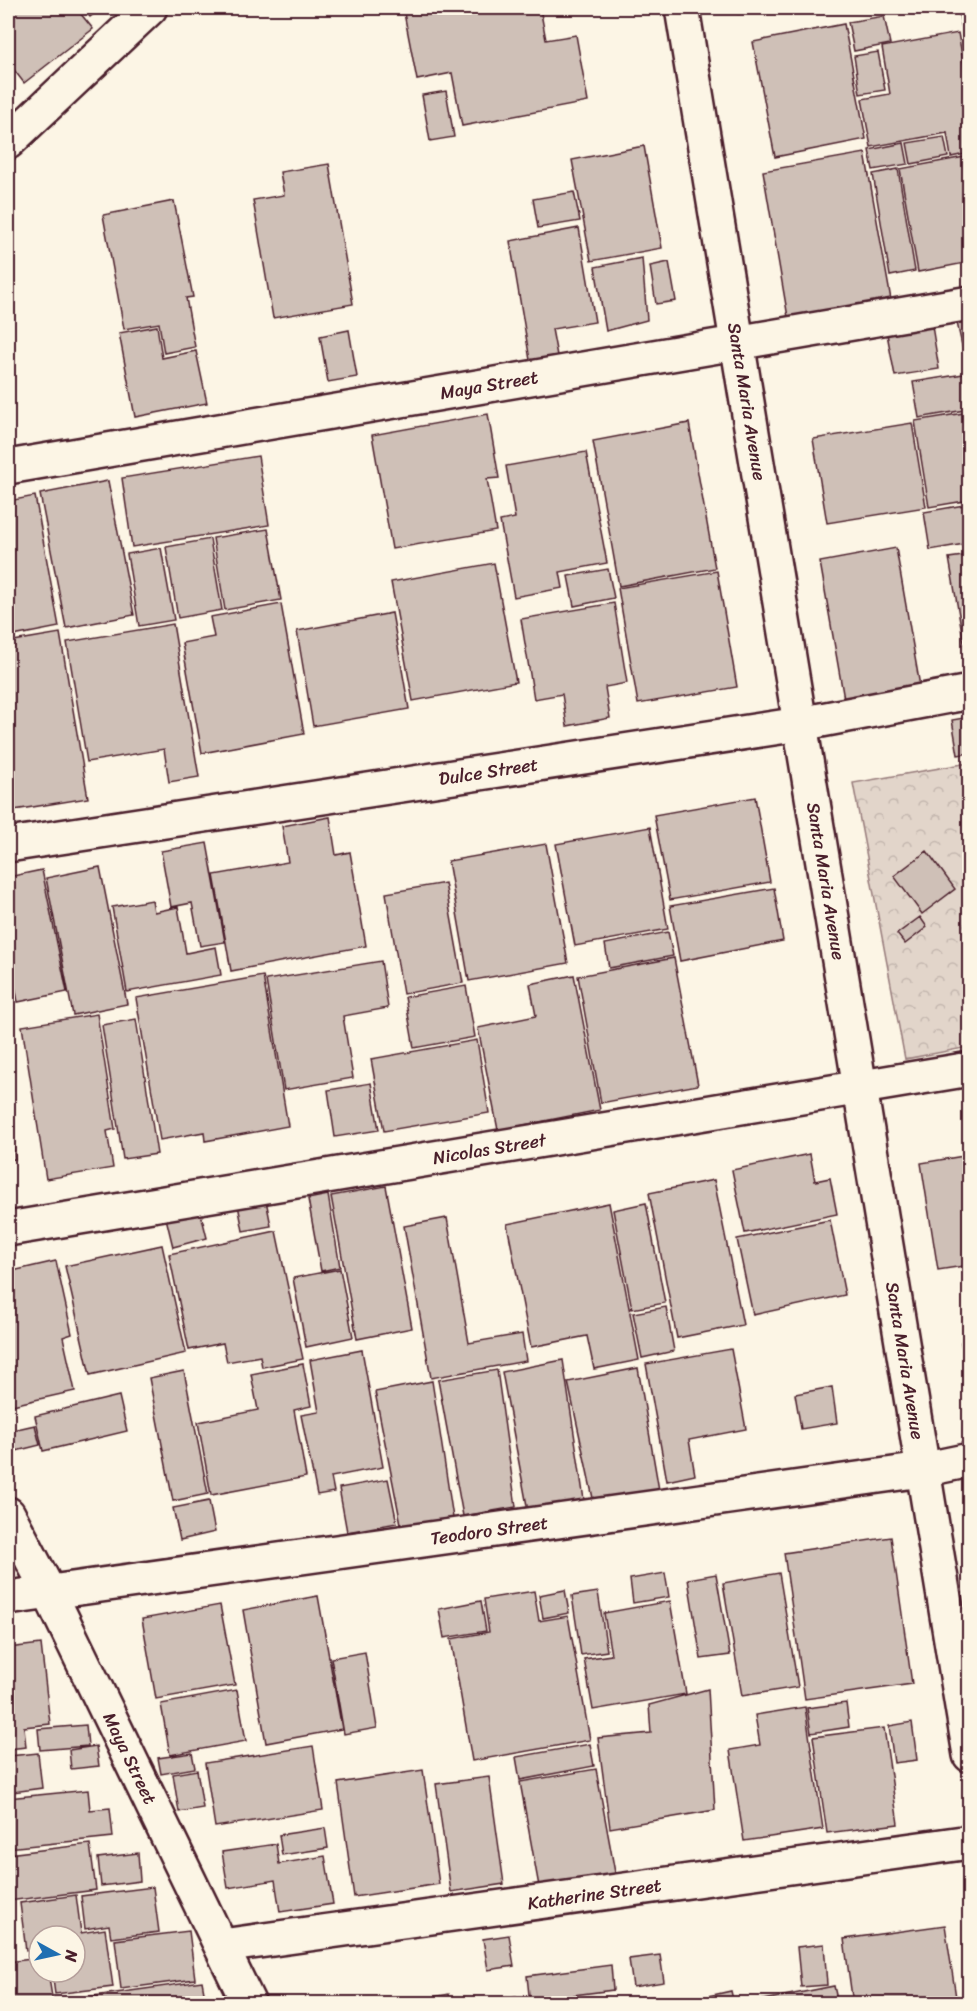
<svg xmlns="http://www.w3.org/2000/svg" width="977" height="2011" font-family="Sriracha,sans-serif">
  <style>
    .forest { fill: url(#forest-crowns); stroke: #967a7a; stroke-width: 1.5 }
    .building { fill: #cfc0b7; stroke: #4a1f2b; stroke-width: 1.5 }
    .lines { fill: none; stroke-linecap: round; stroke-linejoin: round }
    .minor-casing { stroke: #4a1f2b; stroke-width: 38 }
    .major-casing { stroke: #4a1f2b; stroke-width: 38 }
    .minor { stroke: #fcf5e5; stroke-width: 33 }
    .major { stroke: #fcf5e5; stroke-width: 33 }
    .labels { text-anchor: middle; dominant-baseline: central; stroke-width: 6; stroke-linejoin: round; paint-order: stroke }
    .street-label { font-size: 18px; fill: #4a1f2b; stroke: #fcf5e5 }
  </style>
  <defs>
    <pattern id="forest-crowns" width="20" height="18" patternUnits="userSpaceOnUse" patternTransform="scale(1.5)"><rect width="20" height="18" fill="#e2d5ca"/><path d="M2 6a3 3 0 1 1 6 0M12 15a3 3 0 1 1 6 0" fill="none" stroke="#c3b6ae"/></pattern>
  </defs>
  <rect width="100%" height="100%" fill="#fcf5e5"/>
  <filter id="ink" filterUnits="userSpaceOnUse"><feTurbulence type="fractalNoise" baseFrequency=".0167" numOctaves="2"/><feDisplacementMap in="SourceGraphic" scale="12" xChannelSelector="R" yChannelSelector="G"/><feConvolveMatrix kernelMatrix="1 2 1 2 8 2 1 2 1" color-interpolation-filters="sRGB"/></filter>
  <g filter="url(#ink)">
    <!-- forest -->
    <path class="forest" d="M 969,763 L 969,1047 L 905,1059 L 853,783 Z"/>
    <!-- building -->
    <path class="building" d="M 17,8 L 76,8 L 93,29 L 24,83 L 8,62 L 8,15 Z
      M 83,8 L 101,8 L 90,17 Z
      M 403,8 L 540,8 L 546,40 L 576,35 L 588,102 L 462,126 L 452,73 L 417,80 Z
      M 737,8 L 756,8 L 757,11 L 738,14 Z
      M 958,8 L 970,8 L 970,71 Z
      M 884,16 L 890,44 L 854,51 L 848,22 Z
      M 844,24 L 866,139 L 775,157 L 753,42 Z
      M 958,33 L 970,98 L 970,153 L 951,157 L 947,133 L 871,147 L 862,99 L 890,94 L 882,47 Z
      M 878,52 L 885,90 L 860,94 L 854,56 Z
      M 446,91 L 454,137 L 430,141 L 422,95 Z
      M 944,137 L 948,157 L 911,164 L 907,143 Z
      M 904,143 L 908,164 L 873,170 L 869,150 Z
      M 644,146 L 662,248 L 591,261 L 572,160 Z
      M 865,153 L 893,311 L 790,329 L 763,171 Z
      M 970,156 L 970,262 L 918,272 L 900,169 Z
      M 329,164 L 353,304 L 273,318 L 253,200 L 284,195 L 280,172 Z
      M 898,169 L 915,271 L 890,276 L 873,174 Z
      M 574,192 L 580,221 L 538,228 L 533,199 Z
      M 174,201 L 193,297 L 186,298 L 195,347 L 164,353 L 159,323 L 124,329 L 103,215 Z
      M 579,228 L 595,322 L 552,329 L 558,361 L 531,366 L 510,241 Z
      M 642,258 L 647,320 L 606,331 L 595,267 Z
      M 669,262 L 676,301 L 656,304 L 650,266 Z
      M 970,315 L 970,359 L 965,359 L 956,318 Z
      M 157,326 L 162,358 L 196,351 L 207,403 L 135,417 L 119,333 Z
      M 932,326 L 939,369 L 895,376 L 887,334 Z
      M 349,330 L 357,377 L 328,382 L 320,336 Z
      M 970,373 L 970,409 L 919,418 L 913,382 Z
      M 970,412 L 970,500 L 929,507 L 915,421 Z
      M 488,414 L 499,478 L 487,479 L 496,531 L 392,549 L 372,435 Z
      M 689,423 L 715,568 L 619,586 L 593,441 Z
      M 912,423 L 926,507 L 827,523 L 813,439 Z
      M 586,452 L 607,563 L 560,572 L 563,588 L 514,597 L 500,521 L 515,518 L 506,466 Z
      M 258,456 L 269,525 L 132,547 L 122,478 Z
      M 108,481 L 134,615 L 66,628 L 40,494 Z
      M 35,496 L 59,627 L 8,637 L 8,501 Z
      M 970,504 L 970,543 L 930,550 L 924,512 Z
      M 268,529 L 281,600 L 225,610 L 213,538 Z
      M 210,539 L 222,610 L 178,618 L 166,547 Z
      M 161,548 L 174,620 L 139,626 L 127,554 Z
      M 896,548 L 921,692 L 845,705 L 820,562 Z
      M 970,555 L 970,660 L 967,661 L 949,558 Z
      M 494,563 L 516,682 L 413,701 L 391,582 Z
      M 608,569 L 614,598 L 574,606 L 568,576 Z
      M 717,571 L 737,687 L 638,704 L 618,588 Z
      M 614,603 L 627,683 L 605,687 L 610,718 L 567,726 L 562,694 L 534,699 L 521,619 Z
      M 281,604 L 304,734 L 202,753 L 182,643 L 214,637 L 210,617 Z
      M 392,613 L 409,709 L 313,726 L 297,631 Z
      M 173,624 L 199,777 L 169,782 L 164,749 L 87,762 L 67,642 Z
      M 60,633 L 88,798 L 8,811 L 8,642 Z
      M 970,717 L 970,753 L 958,755 L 952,720 Z
      M 755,797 L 770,882 L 670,900 L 654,815 Z
      M 330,817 L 336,855 L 350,852 L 366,946 L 231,971 L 214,875 L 288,862 L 282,826 Z
      M 650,827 L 668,929 L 575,946 L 556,844 Z
      M 207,843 L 225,942 L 200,946 L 192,903 L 171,907 L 161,851 Z
      M 546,844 L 568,963 L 469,981 L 448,861 Z
      M 927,851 L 955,889 L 922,914 L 894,876 Z
      M 100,867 L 127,1004 L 73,1015 L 46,878 Z
      M 42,870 L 67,992 L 18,1002 L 8,951 L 8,896 L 9,896 L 8,877 Z
      M 445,883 L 463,983 L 403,994 L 386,893 Z
      M 774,888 L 783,941 L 680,961 L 670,906 Z
      M 152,900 L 154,912 L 178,907 L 186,953 L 216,947 L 221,975 L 127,992 L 112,907 Z
      M 920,917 L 927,927 L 905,944 L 897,934 Z
      M 668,932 L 673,956 L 609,968 L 605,944 Z
      M 674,958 L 698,1085 L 601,1103 L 578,976 Z
      M 381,961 L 388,1008 L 343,1016 L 353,1078 L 284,1090 L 266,980 Z
      M 574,975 L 600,1110 L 498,1130 L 478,1028 L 536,1016 L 530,984 Z
      M 263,976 L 288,1126 L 205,1141 L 204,1132 L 160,1140 L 136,998 Z
      M 466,986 L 475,1037 L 414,1048 L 405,997 Z
      M 97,1014 L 115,1129 L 107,1131 L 113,1168 L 46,1179 L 22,1026 Z
      M 136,1019 L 157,1154 L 123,1159 L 102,1025 Z
      M 477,1040 L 489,1113 L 384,1131 L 371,1059 Z
      M 371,1083 L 379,1130 L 335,1137 L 328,1090 Z
      M 8,1097 L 15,1159 L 8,1160 Z
      M 810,1154 L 815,1181 L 830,1178 L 837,1214 L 745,1233 L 732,1170 Z
      M 970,1155 L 970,1265 L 938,1270 L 921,1163 Z
      M 714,1180 L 743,1325 L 677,1338 L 649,1193 Z
      M 386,1186 L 412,1328 L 357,1339 L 331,1196 Z
      M 328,1195 L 340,1267 L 321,1271 L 308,1199 Z
      M 266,1200 L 271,1226 L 243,1231 L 238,1205 Z
      M 609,1203 L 639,1360 L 594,1369 L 587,1336 L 531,1347 L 507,1224 Z
      M 646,1203 L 665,1303 L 632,1309 L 613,1210 Z
      M 200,1210 L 207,1238 L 173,1247 L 166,1218 Z
      M 447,1218 L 469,1343 L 522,1334 L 526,1361 L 431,1378 L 404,1226 Z
      M 830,1220 L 845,1295 L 753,1315 L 737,1239 Z
      M 276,1231 L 303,1359 L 262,1367 L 260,1356 L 227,1362 L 223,1343 L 189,1350 L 169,1254 Z
      M 162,1245 L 186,1353 L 90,1375 L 65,1266 Z
      M 56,1261 L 72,1334 L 63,1337 L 75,1391 L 8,1406 L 8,1272 Z
      M 340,1269 L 353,1337 L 306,1347 L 293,1278 Z
      M 666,1307 L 674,1351 L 642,1358 L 633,1313 Z
      M 970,1340 L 970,1402 L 961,1342 Z
      M 731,1349 L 746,1429 L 689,1440 L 695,1475 L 667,1481 L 646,1364 Z
      M 362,1350 L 383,1467 L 331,1477 L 334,1492 L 317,1495 L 301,1415 L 319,1412 L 310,1360 Z
      M 563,1360 L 584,1500 L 528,1511 L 502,1372 Z
      M 303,1364 L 311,1406 L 294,1410 L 306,1477 L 211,1495 L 198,1422 L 258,1410 L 251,1374 Z
      M 638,1368 L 659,1490 L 594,1503 L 568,1382 Z
      M 497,1370 L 516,1507 L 463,1516 L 438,1380 Z
      M 184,1371 L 208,1494 L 173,1501 L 149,1378 Z
      M 432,1381 L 453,1518 L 402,1529 L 375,1392 Z
      M 832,1387 L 837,1423 L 801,1429 L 795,1394 Z
      M 119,1396 L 127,1431 L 43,1451 L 35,1416 Z
      M 35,1425 L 40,1445 L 8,1453 L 8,1431 Z
      M 388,1479 L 397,1523 L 347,1532 L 339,1488 Z
      M 209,1501 L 215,1532 L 180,1540 L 173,1508 Z
      M 891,1537 L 912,1684 L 805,1699 L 784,1553 Z
      M 665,1573 L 669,1597 L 633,1603 L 630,1579 Z
      M 779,1573 L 798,1687 L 742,1696 L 723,1583 Z
      M 716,1574 L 730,1655 L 701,1659 L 688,1579 Z
      M 565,1590 L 569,1613 L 543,1618 L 539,1595 Z
      M 534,1591 L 539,1621 L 568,1616 L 590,1740 L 472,1761 L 451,1639 L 489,1632 L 484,1599 Z
      M 598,1592 L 607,1651 L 581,1655 L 572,1596 Z
      M 318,1596 L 342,1729 L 266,1743 L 243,1610 Z
      M 481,1601 L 486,1631 L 444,1638 L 439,1609 Z
      M 670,1601 L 686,1694 L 593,1710 L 584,1659 L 611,1655 L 604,1613 Z
      M 220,1605 L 235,1685 L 156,1699 L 142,1619 Z
      M 41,1644 L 50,1724 L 24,1727 L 26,1747 L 8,1749 L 8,1648 Z
      M 365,1652 L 377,1728 L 344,1734 L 331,1658 Z
      M 708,1689 L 715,1810 L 610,1828 L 598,1738 L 651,1733 L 649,1705 Z
      M 237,1690 L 246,1741 L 170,1755 L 161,1704 Z
      M 846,1703 L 849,1727 L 811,1733 L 807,1708 Z
      M 805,1707 L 823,1829 L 744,1841 L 730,1750 L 760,1745 L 755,1715 Z
      M 912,1722 L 917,1760 L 894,1763 L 889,1726 Z
      M 86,1725 L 88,1746 L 40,1750 L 38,1729 Z
      M 884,1728 L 898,1824 L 827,1833 L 813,1737 Z
      M 590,1744 L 594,1766 L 520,1780 L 516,1757 Z
      M 96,1746 L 99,1766 L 71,1769 L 69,1750 Z
      M 313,1746 L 323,1810 L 215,1827 L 205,1763 Z
      M 38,1753 L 42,1788 L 13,1792 L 9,1756 Z
      M 192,1753 L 195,1768 L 161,1774 L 158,1758 Z
      M 596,1769 L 616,1878 L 540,1892 L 520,1782 Z
      M 197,1770 L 203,1808 L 179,1812 L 173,1774 Z
      M 423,1770 L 439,1884 L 354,1897 L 338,1783 Z
      M 489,1777 L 504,1884 L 451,1892 L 436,1784 Z
      M 88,1790 L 90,1810 L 110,1808 L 113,1837 L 8,1848 L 8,1798 Z
      M 325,1828 L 328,1848 L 282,1855 L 279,1835 Z
      M 90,1844 L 96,1890 L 8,1901 L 8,1854 Z
      M 276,1844 L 279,1864 L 325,1856 L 333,1904 L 280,1912 L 275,1880 L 228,1888 L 222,1852 Z
      M 138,1853 L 140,1881 L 101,1886 L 98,1858 Z
      M 153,1887 L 159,1932 L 111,1938 L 109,1925 L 85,1929 L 81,1896 Z
      M 76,1895 L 81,1933 L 105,1929 L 113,1987 L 55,1994 L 52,1972 L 75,1972 L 75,1936 L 39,1936 L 39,1950 L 26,1951 L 20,1903 Z
      M 945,1925 L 957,2004 L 853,2004 L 844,1939 Z
      M 189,1931 L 195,1979 L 121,1989 L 115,1940 Z
      M 509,1935 L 514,1966 L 488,1970 L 483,1939 Z
      M 824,1944 L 827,1985 L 801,1987 L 797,1947 Z
      M 660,1955 L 664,1982 L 633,1987 L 629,1959 Z
      M 39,1958 L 39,1972 L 48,1972 L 53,2003 L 8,2004 L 8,1962 Z
      M 611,1965 L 613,1990 L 574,1995 L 575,2004 L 530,2004 L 527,1976 Z
      M 202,1981 L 206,2003 L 230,2000 L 231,2004 L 74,2004 L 73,1999 Z
      M 834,1986 L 838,2004 L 744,2004 Z
      M 731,1991 L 734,2004 L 673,2004 Z
      M 449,1994 L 451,2004 L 411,2004 L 411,2001 Z
      M 516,1996 L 517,2004 L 473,2004 L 473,2003 Z
      M 616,1999 L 617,2004 L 580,2004 Z"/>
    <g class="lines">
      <defs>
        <g id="minor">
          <path id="s1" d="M 682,8 L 970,1755"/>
          <path id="s2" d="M 8,467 L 970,303"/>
          <path id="s3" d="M 8,845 L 800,724 L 970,692"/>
          <path id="s4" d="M 8,1229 L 970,1069"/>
          <path id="s5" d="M 8,1514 L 49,1592 L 249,2004"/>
          <path id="s6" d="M 8,1598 L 922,1470 L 970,1460"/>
          <path id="s7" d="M 222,1946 L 970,1842"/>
        </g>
        <path id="major" d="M 8,142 L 150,8"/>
      </defs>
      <!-- minor casing -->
      <use href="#minor" class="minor-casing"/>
      <!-- major casing -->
      <use href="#major" class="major-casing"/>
      <!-- minor -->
      <use href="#minor" class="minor"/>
      <!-- major -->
      <use href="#major" class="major"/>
    </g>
  </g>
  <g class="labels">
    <!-- street labels -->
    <g class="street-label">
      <text stroke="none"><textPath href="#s2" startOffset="488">Maya Street</textPath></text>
      <text stroke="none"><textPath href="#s1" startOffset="399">Santa Maria Avenue</textPath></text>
      <text stroke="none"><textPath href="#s3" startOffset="486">Dulce Street</textPath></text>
      <text stroke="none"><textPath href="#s1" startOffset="885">Santa Maria Avenue</textPath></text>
      <text stroke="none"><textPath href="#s4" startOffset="488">Nicolas Street</textPath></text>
      <text stroke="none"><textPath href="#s1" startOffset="1371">Santa Maria Avenue</textPath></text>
      <text stroke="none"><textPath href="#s6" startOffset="486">Teodoro Street</textPath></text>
      <text stroke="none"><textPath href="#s5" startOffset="273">Maya Street</textPath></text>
      <text stroke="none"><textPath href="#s7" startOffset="376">Katherine Street</textPath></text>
    </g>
  </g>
  <!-- margin -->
  <rect width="977" height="2011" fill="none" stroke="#fcf5e5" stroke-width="30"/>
  <rect x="15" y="15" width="947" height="1981" fill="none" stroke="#4a1f2b" stroke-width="2" filter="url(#ink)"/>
  <!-- north arrow -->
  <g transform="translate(57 1954) rotate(98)"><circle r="28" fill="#fcf5e5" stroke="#b59f9b" stroke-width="1.5"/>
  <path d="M0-4.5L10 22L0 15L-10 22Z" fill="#1f6fb2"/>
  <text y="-9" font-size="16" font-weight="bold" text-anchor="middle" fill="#4a1f2b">N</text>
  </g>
</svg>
